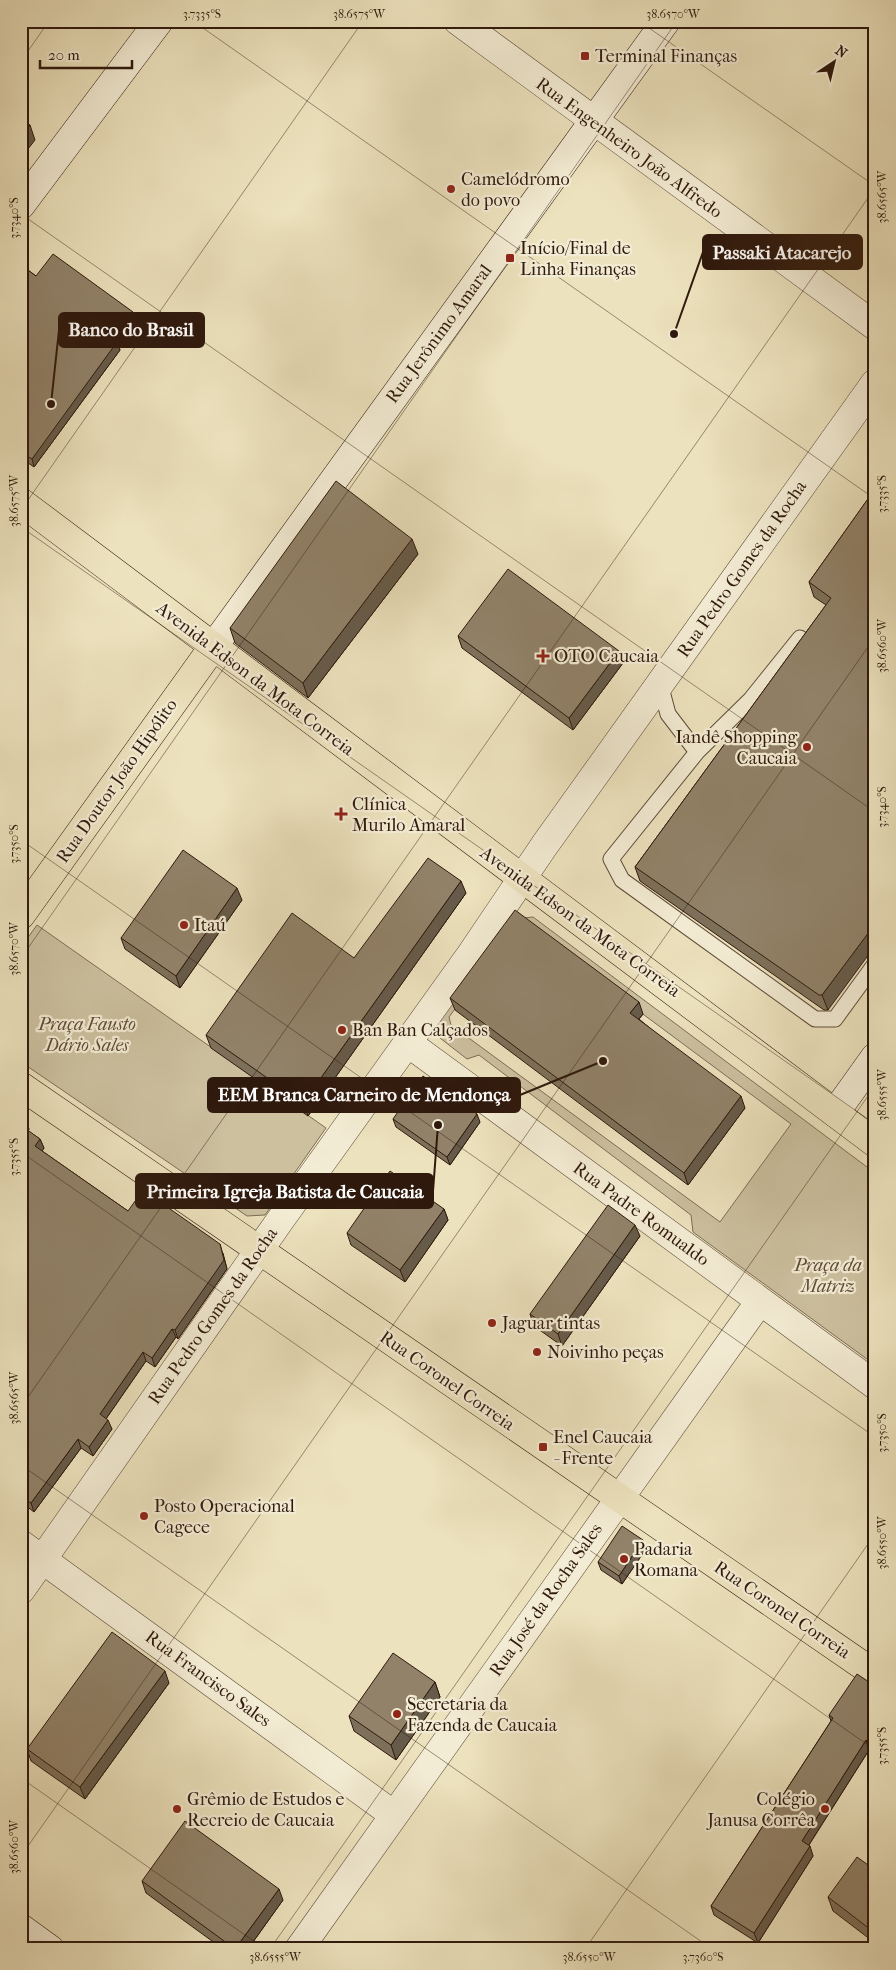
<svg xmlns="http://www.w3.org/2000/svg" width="896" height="1970" font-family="'IM FELL French Canon',serif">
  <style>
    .green { fill: #ccc09f; stroke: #7e6c56; fill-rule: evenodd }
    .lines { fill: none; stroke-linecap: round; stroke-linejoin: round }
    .lane-casing { stroke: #5e4b39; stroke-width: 17 }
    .street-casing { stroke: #5e4b39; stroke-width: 29 }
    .secondary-casing { stroke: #2f190d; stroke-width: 29 }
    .primary-casing { stroke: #2f190d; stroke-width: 29 }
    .lane { stroke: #f3ecd4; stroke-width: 15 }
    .street { stroke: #f3ecd4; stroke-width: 28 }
    .secondary { stroke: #f3ecd4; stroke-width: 28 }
    .primary { stroke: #ece2bd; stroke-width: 28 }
    .wall { fill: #7d705a; stroke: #2f190d }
    .shaded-wall { fill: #665b4a; stroke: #2f190d }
    .building { fill: #918269; stroke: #2f190d }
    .ticks { fill: none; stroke: #2f190d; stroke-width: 1; stroke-opacity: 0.45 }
    .poi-dot { fill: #8f2418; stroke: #f3ecd4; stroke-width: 2 }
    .labels { text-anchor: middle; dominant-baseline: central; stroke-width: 4.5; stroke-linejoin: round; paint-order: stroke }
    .poi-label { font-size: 18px; fill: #2f190d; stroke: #f3ecd4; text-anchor: start }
    .street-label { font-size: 18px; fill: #2f190d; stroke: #f3ecd4 }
    .park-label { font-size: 18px; font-style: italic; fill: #5e4b39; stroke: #f3ecd4 }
    .leader { fill: none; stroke: #2f190d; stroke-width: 2 }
    .callout-dot { fill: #2f190d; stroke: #f3ecd4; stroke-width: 2 }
    .callout { fill: #2f190d; stroke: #2f190d; stroke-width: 2 }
    .callout-label { font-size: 19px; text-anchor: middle; font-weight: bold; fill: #fff }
    .neatline { fill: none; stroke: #2f190d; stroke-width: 2 }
    .ticks-label { font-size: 12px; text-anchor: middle; fill: #2f190d }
  </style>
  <rect width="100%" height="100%" fill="#ece2bd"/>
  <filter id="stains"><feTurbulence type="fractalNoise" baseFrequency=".004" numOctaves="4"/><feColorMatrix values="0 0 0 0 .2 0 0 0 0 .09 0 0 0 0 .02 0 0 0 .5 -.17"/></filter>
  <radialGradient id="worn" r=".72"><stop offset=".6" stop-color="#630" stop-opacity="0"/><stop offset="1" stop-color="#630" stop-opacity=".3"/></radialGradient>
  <!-- green -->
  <path class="green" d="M 533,917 L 875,1173 L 875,1365 L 693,1232 L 691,1215 L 479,1055 L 467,1059 L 440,1038 L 441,1016 L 513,919 ZM 517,926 L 597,980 L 791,1124 L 720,1222 L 451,1025 L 449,1017 Z
    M 37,925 L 326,1128 L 265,1215 L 247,1216 L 21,1062 L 21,947 Z"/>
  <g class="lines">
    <defs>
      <path id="lane" d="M 660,684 L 668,714 L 697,752 L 611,859 L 622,880 L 815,1019 L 835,1019 L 875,964
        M 697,752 L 751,699 L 800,638"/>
      <path id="street" d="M 458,21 L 875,326
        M 408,1043 L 875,1385
        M 21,1544 L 394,1815
        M 21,1590 L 281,1219 L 469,957 L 544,846 L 875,383
        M 299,1949 L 760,1301"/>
      <path id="secondary" d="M 21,205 L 159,21
        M 213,647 L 666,21
        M 835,1113 L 875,1057
        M 21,1928 L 50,1949"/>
      <path id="primary" d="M 21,502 L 875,1143
        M 21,915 L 213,647
        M 21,1086 L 875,1674"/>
    </defs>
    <!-- lane casing -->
    <use href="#lane" class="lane-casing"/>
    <!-- street casing -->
    <use href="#street" class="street-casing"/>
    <!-- secondary casing -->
    <use href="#secondary" class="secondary-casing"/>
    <!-- primary casing -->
    <use href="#primary" class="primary-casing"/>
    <!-- lane -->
    <use href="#lane" class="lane"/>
    <!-- street -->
    <use href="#street" class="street"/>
    <!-- secondary -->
    <use href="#secondary" class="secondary"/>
    <!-- primary -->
    <use href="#primary" class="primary"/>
  </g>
  <!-- wall -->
  <path class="wall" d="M 21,265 L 36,276 L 136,320 L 118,344 L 120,350 L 34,467 L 21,458 Z
    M 875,489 L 828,1010 L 824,1010 L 640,881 L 635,867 L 826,605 L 814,597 L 809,582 Z
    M 418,554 L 308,698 L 235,643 L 230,628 Z
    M 458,636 L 619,651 L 623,663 L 573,730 L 462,648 Z
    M 466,893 L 308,1116 L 211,1048 L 206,1035 L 354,958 Z
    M 242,900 L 180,988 L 125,949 L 121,938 Z
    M 450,998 L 643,1014 L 639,1019 L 745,1108 L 688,1185 L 455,1010 Z
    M 21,1117 L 29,1129 L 28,1131 L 40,1139 L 44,1148 L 42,1151 L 128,1211 L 223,1253 L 227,1269 L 178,1339 L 176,1337 L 155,1367 L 146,1361 L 106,1419 L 112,1429 L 93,1456 L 81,1448 L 34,1512 L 21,1502 Z
    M 393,1119 L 480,1122 L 450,1165 L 396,1127 Z
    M 444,1209 L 448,1220 L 405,1282 L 351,1245 L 347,1233 Z
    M 640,1236 L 562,1346 L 534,1326 L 530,1314 Z
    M 646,1549 L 622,1584 L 601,1570 L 598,1562 Z
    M 435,1682 L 440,1697 L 396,1760 L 354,1731 L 349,1716 Z
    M 169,1683 L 85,1799 L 31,1761 L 27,1749 Z
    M 875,1686 L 875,1754 L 869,1750 L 809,1845 L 813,1856 L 758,1943 L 714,1915 L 711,1906 L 831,1721 L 829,1715 Z
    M 875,1870 L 875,1943 L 833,1911 L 828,1897 Z
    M 142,1881 L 283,1900 L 248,1949 L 223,1949 L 146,1893 Z"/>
  <!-- shaded-wall -->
  <path class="shaded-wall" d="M 30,125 L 35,140 L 21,158 L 21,137 Z
    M 133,312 L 136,320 L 118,344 L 120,350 L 34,467 L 32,459 L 113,338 Z
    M 412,539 L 418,554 L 308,698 L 303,683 Z
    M 619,651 L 623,663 L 573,730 L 569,718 Z
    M 461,881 L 466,893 L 308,1116 L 303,1103 Z
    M 237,888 L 242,900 L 180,988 L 176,976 Z
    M 875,924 L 875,946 L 828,1010 L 822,995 Z
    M 639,1002 L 643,1014 L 634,1025 L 630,1013 Z
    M 741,1096 L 745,1108 L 688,1185 L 684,1173 Z
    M 477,1114 L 480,1122 L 450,1165 L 447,1157 Z
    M 26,1120 L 29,1129 L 25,1135 L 22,1126 Z
    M 40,1139 L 44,1148 L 39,1155 L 35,1146 Z
    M 444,1209 L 448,1220 L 405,1282 L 400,1270 Z
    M 635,1225 L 640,1236 L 562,1346 L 558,1334 Z
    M 220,1244 L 227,1269 L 178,1339 L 175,1330 Z
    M 172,1329 L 176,1337 L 155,1367 L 152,1358 Z
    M 143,1352 L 146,1361 L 103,1423 L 100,1414 Z
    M 108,1420 L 112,1429 L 93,1456 L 89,1447 Z
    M 78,1439 L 81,1448 L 34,1512 L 31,1503 Z
    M 643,1540 L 646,1549 L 622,1584 L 619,1576 Z
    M 165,1671 L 169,1683 L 85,1799 L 80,1787 Z
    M 435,1682 L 440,1697 L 396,1760 L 391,1745 Z
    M 866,1740 L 869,1750 L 805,1851 L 802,1841 Z
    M 810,1846 L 813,1856 L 758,1943 L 754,1933 Z
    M 279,1889 L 283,1900 L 248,1949 L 235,1949 Z"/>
  <!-- building -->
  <path class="building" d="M 21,118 L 30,125 L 21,137 Z
    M 53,254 L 133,312 L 113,338 L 117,342 L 32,459 L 21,452 L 21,265 L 36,276 Z
    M 336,481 L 412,539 L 303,683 L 230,628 Z
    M 875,489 L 875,924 L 822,995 L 819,995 L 635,867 L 831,598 L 809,582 Z
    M 508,569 L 619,651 L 569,718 L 458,636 Z
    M 183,850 L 237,888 L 176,976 L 121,938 Z
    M 428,858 L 461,881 L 303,1103 L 206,1035 L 292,913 L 354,958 Z
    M 515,910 L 639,1002 L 630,1013 L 741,1096 L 684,1173 L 450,998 Z
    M 423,1076 L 477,1114 L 447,1157 L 393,1119 Z
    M 21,1117 L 26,1120 L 22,1126 L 40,1139 L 35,1146 L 128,1211 L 143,1190 L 220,1244 L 224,1260 L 175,1330 L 172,1329 L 152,1358 L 143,1352 L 100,1414 L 108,1420 L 89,1447 L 78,1439 L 31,1503 L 21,1496 Z
    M 390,1171 L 444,1209 L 400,1270 L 347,1233 Z
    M 608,1205 L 635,1225 L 558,1334 L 530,1314 Z
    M 622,1526 L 643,1540 L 619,1576 L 598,1562 Z
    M 112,1632 L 165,1671 L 80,1787 L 27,1749 Z
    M 393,1653 L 435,1682 L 391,1745 L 349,1716 Z
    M 857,1674 L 875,1686 L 875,1746 L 866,1740 L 802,1841 L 810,1846 L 754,1933 L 711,1906 L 833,1718 L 829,1715 Z
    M 185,1821 L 279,1889 L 235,1949 L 142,1881 Z
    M 857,1857 L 875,1870 L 875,1933 L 828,1897 Z"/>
  <!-- ticks -->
  <path class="ticks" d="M 193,21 L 875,499M 639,21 L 875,186M 21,61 L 49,21M 21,214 L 875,812M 21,510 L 363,21M 21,527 L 875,1124M 21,840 L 875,1437M 21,958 L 677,21M 21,1152 L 875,1750M 21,1407 L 875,188M 21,1465 L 712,1949M 21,1778 L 265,1949M 21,1856 L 875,637M 270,1949 L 875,1086M 585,1949 L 875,1534"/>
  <!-- markers -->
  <g class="poi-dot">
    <rect x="580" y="51" width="10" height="10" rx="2.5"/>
    <circle cx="451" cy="189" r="5"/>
    <rect x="505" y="253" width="10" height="10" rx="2.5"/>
    <path d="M540.5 648.5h5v5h5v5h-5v5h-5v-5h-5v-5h5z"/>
    <circle cx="807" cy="747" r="5"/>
    <path d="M338.5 806.5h5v5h5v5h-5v5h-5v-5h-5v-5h5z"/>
    <circle cx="184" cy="925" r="5"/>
    <circle cx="342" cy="1030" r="5"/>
    <circle cx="492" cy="1323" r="5"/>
    <circle cx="537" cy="1352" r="5"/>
    <rect x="538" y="1442" width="10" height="10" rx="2.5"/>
    <circle cx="144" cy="1516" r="5"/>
    <circle cx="624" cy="1559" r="5"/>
    <circle cx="397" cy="1714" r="5"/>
    <circle cx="177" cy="1809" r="5"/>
    <circle cx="825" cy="1809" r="5"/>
  </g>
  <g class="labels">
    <!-- poi labels -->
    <g class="poi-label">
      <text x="595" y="56">Terminal Finanças</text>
      <text x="461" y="179">Camelódromo<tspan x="461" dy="21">do povo</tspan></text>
      <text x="520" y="248">Início/Final de<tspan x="520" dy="21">Linha Finanças</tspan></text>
      <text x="554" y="656">OTO Caucaia</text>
      <text x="797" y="737" text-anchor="end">Iandê Shopping<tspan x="797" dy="21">Caucaia</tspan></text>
      <text x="352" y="804">Clínica<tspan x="352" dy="21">Murilo Amaral</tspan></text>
      <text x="194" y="925">Itaú</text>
      <text x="352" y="1030">Ban Ban Calçados</text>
      <text x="502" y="1323">Jaguar tintas</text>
      <text x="547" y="1352">Noivinho peças</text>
      <text x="553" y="1437">Enel Caucaia<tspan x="553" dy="21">- Frente</tspan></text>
      <text x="154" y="1506">Posto Operacional<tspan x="154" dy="21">Cagece</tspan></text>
      <text x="634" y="1549">Padaria<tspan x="634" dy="21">Romana</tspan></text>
      <text x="407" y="1704">Secretaria da<tspan x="407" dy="21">Fazenda de Caucaia</tspan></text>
      <text x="187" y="1799">Grêmio de Estudos e<tspan x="187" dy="21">Recreio de Caucaia</tspan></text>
      <text x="815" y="1799" text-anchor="end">Colégio<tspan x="815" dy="21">Janusa Corrêa</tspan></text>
    </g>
    <!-- street labels -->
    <g class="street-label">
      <text transform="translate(629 148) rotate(36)">Rua Engenheiro João Alfredo</text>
      <text transform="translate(439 334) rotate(-54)">Rua Jerônimo Amaral</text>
      <text transform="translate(742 569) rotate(-55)">Rua Pedro Gomes da Rocha</text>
      <text transform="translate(255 679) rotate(37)">Avenida Edson da Mota Correia</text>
      <text transform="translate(117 781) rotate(-55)">Rua Doutor João Hipólito</text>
      <text transform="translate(580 922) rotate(36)">Avenida Edson da Mota Correia</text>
      <text transform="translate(641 1214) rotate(36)">Rua Padre Romualdo</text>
      <text transform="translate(213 1316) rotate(-55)">Rua Pedro Gomes da Rocha</text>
      <text transform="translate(447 1381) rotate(35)">Rua Coronel Correia</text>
      <text transform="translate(546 1600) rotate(-55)">Rua José da Rocha Sales</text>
      <text transform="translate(782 1610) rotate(34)">Rua Coronel Correia</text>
      <text transform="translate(208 1679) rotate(36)">Rua Francisco Sales</text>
    </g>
    <!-- park labels -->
    <g class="park-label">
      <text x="87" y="1024">Praça Fausto<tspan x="87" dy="21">Dário Sales</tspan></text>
      <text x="828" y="1265">Praça da<tspan x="828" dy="21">Matriz</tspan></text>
    </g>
  </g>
  <!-- callouts -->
  <path class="leader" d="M674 334L703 252M51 404L59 330M603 1061L520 1095M438 1125L433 1191"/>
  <g class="callout-dot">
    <circle cx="674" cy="334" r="5"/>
    <circle cx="51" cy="404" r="5"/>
    <circle cx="603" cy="1061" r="5"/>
    <circle cx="438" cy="1125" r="5"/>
  </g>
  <g class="callout">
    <rect x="703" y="235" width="159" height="34" rx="5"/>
    <rect x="59" y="313" width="145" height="34" rx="5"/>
    <rect x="208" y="1078" width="312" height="34" rx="5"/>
    <rect x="136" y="1174" width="297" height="34" rx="5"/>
  </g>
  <g class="callout-label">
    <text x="782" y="259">Passaki Atacarejo</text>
    <text x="131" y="336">Banco do Brasil</text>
    <text x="364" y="1101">EEM Branca Carneiro de Mendonça</text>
    <text x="285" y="1198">Primeira Igreja Batista de Caucaia</text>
  </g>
  <!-- margin -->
  <rect width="896" height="1970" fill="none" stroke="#ece2bd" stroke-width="55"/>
  <!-- north arrow -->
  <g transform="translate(834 62) rotate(35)" stroke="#f3ecd4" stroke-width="4" paint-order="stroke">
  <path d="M0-4L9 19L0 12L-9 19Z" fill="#2f190d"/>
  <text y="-8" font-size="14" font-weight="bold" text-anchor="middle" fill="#2f190d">N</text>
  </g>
  <!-- scale -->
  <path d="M40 60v8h92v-8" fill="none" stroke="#2f190d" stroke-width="2.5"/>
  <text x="48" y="60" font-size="15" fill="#2f190d" stroke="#f3ecd4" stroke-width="4" paint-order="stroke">20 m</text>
  <rect x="28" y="28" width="840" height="1914" class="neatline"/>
  <g class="ticks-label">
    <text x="202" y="18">3.7335°S</text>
    <text x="359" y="18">38.6575°W</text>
    <text x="673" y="18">38.6570°W</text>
    <text transform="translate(882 197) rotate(-90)" y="4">38.6565°W</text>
    <text transform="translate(14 218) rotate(-90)" y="4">3.7340°S</text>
    <text transform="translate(882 494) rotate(-90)" y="4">3.7335°S</text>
    <text transform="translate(14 501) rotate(-90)" y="4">38.6575°W</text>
    <text transform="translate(882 646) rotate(-90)" y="4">38.6560°W</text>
    <text transform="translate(882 807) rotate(-90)" y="4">3.7340°S</text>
    <text transform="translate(14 844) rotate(-90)" y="4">3.7350°S</text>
    <text transform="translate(14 949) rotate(-90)" y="4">38.6570°W</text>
    <text transform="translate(882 1095) rotate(-90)" y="4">38.6555°W</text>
    <text transform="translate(14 1157) rotate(-90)" y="4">3.7355°S</text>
    <text transform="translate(14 1398) rotate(-90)" y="4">38.6565°W</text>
    <text transform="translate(882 1433) rotate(-90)" y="4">3.7350°S</text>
    <text transform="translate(882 1543) rotate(-90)" y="4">38.6550°W</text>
    <text transform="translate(882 1746) rotate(-90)" y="4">3.7355°S</text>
    <text transform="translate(14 1847) rotate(-90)" y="4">38.6560°W</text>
    <text x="275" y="1961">38.6555°W</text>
    <text x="589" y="1961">38.6550°W</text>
    <text x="703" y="1961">3.7360°S</text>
  </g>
  <rect width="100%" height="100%" filter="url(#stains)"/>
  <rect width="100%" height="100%" fill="url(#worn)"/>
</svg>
